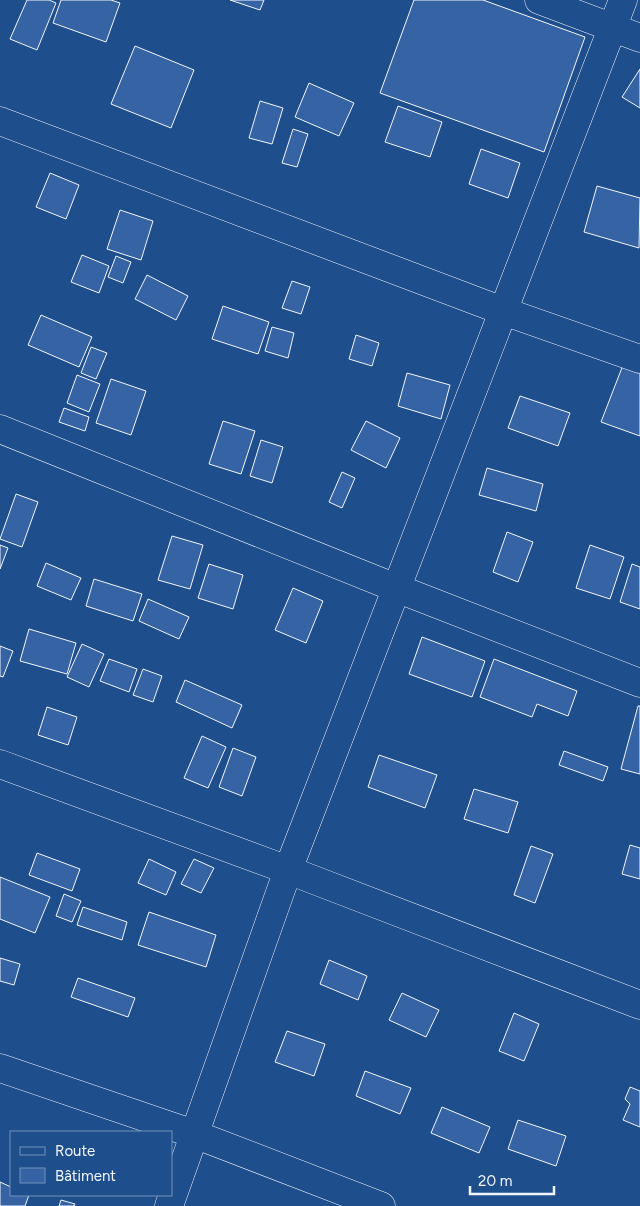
<svg xmlns="http://www.w3.org/2000/svg" width="640" height="1206" font-family="Figtree,sans-serif">
  <style>
    .building { fill: #3563a3; stroke: #f2f6ff }
    .lines { fill: none; stroke-linecap: round; stroke-linejoin: round }
    .minor-casing { stroke: #f2f6ff; stroke-width: 29 }
    .minor { stroke: #1f4e8c; stroke-width: 28 }
  </style>
  <rect width="100%" height="100%" fill="#1f4e8c"/>
  <!-- building -->
  <path class="building" d="M 27,0 L 49,0 L 56,3 L 37,50 L 10,39 Z
    M 61,0 L 111,0 L 120,3 L 106,42 L 53,23 Z
    M 230,0 L 264,0 L 260,10 Z
    M 414,0 L 483,0 L 585,37 L 544,152 L 380,93 Z
    M 135,46 L 194,70 L 171,128 L 111,104 Z
    M 640,69 L 640,108 L 622,97 Z
    M 309,83 L 354,103 L 339,136 L 295,117 Z
    M 260,101 L 283,108 L 272,144 L 249,138 Z
    M 398,106 L 442,122 L 430,157 L 385,142 Z
    M 293,129 L 308,134 L 297,167 L 282,163 Z
    M 481,149 L 520,163 L 508,198 L 469,184 Z
    M 50,173 L 79,185 L 66,219 L 36,207 Z
    M 597,186 L 640,198 L 639,248 L 584,232 Z
    M 120,210 L 153,221 L 141,260 L 107,249 Z
    M 82,255 L 109,266 L 99,293 L 71,282 Z
    M 116,256 L 131,262 L 123,283 L 108,277 Z
    M 147,275 L 188,296 L 176,320 L 135,299 Z
    M 292,281 L 310,287 L 301,314 L 282,308 Z
    M 223,306 L 269,322 L 258,354 L 212,339 Z
    M 41,315 L 92,337 L 79,367 L 28,345 Z
    M 272,327 L 294,333 L 288,358 L 265,351 Z
    M 356,335 L 379,343 L 372,366 L 349,359 Z
    M 91,347 L 107,353 L 96,379 L 81,373 Z
    M 623,365 L 640,371 L 640,436 L 601,422 Z
    M 407,373 L 450,385 L 441,419 L 398,406 Z
    M 77,375 L 100,384 L 89,412 L 67,403 Z
    M 111,379 L 146,391 L 131,435 L 96,423 Z
    M 520,396 L 570,413 L 558,446 L 508,428 Z
    M 64,408 L 89,417 L 85,431 L 59,422 Z
    M 223,421 L 255,431 L 241,474 L 209,464 Z
    M 366,421 L 400,438 L 386,468 L 351,450 Z
    M 261,440 L 283,447 L 272,483 L 250,476 Z
    M 487,468 L 543,484 L 536,511 L 479,495 Z
    M 342,472 L 355,478 L 342,508 L 329,502 Z
    M 16,494 L 38,502 L 22,547 L 0,539 Z
    M 507,532 L 533,542 L 518,582 L 493,572 Z
    M 172,536 L 203,545 L 190,589 L 158,580 Z
    M 0,545 L 8,548 L 0,569 Z
    M 590,545 L 624,557 L 610,599 L 576,588 Z
    M 46,563 L 81,578 L 71,600 L 37,586 Z
    M 209,564 L 243,575 L 233,609 L 198,598 Z
    M 632,564 L 640,567 L 640,609 L 620,602 Z
    M 94,579 L 142,594 L 133,621 L 86,606 Z
    M 293,588 L 323,601 L 306,643 L 275,630 Z
    M 148,599 L 189,617 L 179,639 L 139,621 Z
    M 29,629 L 76,643 L 67,674 L 20,661 Z
    M 422,637 L 485,661 L 472,697 L 409,674 Z
    M 82,644 L 104,654 L 89,687 L 67,677 Z
    M 0,646 L 13,651 L 3,677 L 0,676 Z
    M 109,659 L 137,669 L 129,692 L 100,681 Z
    M 494,659 L 577,691 L 568,716 L 537,704 L 532,717 L 480,697 Z
    M 143,669 L 162,676 L 153,702 L 133,695 Z
    M 185,680 L 242,705 L 232,728 L 176,702 Z
    M 638,706 L 640,706 L 640,774 L 621,769 Z
    M 47,707 L 77,717 L 68,745 L 38,735 Z
    M 202,736 L 226,747 L 208,788 L 184,778 Z
    M 233,748 L 256,757 L 242,796 L 219,787 Z
    M 564,751 L 608,767 L 603,781 L 559,765 Z
    M 379,755 L 437,775 L 425,808 L 368,787 Z
    M 474,789 L 518,802 L 508,833 L 464,819 Z
    M 630,845 L 640,848 L 640,879 L 622,874 Z
    M 531,846 L 553,854 L 535,903 L 514,895 Z
    M 37,853 L 80,869 L 72,891 L 29,875 Z
    M 149,859 L 176,872 L 166,895 L 138,883 Z
    M 194,859 L 214,868 L 201,893 L 181,884 Z
    M 0,877 L 50,897 L 35,933 L 0,919 Z
    M 64,894 L 81,901 L 72,922 L 56,916 Z
    M 83,907 L 127,922 L 122,940 L 77,925 Z
    M 149,912 L 216,935 L 206,967 L 138,945 Z
    M 0,958 L 20,964 L 14,985 L 0,981 Z
    M 329,960 L 367,976 L 358,1000 L 320,984 Z
    M 78,978 L 135,998 L 128,1017 L 71,997 Z
    M 402,993 L 439,1010 L 426,1037 L 389,1020 Z
    M 514,1013 L 539,1024 L 524,1061 L 499,1051 Z
    M 287,1031 L 325,1044 L 314,1076 L 275,1062 Z
    M 365,1071 L 411,1088 L 400,1114 L 356,1096 Z
    M 630,1087 L 640,1091 L 640,1127 L 623,1120 L 630,1104 L 625,1099 Z
    M 442,1107 L 490,1127 L 479,1153 L 431,1133 Z
    M 518,1120 L 566,1136 L 556,1166 L 508,1149 Z
    M 0,1182 L 11,1187 L 11,1195 L 29,1195 L 25,1206 L 0,1206 Z
    M 61,1200 L 75,1204 L 74,1206 L 59,1206 Z"/>
  <g class="lines">
    <defs>
      <path id="minor" d="M 539,0 L 640,38
        M 0,121 L 503,311 L 640,359
        M 0,429 L 396,588 L 640,683
        M 0,764 L 288,870 L 640,1005
        M 0,1068 L 194,1134 L 381,1206
        M 169,1206 L 288,870 L 623,0"/>
    </defs>
    <!-- minor casing -->
    <use href="#minor" class="minor-casing"/>
    <!-- minor -->
    <use href="#minor" class="minor"/>
  </g>
  <!-- legend -->
  <rect x="10" y="1131" width="162" height="65" fill="#1f4e8c" stroke="#7391ba"/>
  <rect x="20" y="1147" width="25" height="8" fill="#1f4e8c" stroke="#7391ba"/>
  <text x="55" y="1156" font-size="15" fill="#f2f6ff">Route</text>
  <rect x="20" y="1168" width="25" height="15" fill="#3563a3" stroke="#7391ba"/>
  <text x="55" y="1181" font-size="15" fill="#f2f6ff">Bâtiment</text>
  <!-- scale -->
  <path d="M470 1186v8h84v-8" fill="none" stroke="#f2f6ff" stroke-width="2.5"/>
  <text x="478" y="1186" font-size="15" fill="#f2f6ff" stroke="#1f4e8c" stroke-width="4" paint-order="stroke">20 m</text>
</svg>
